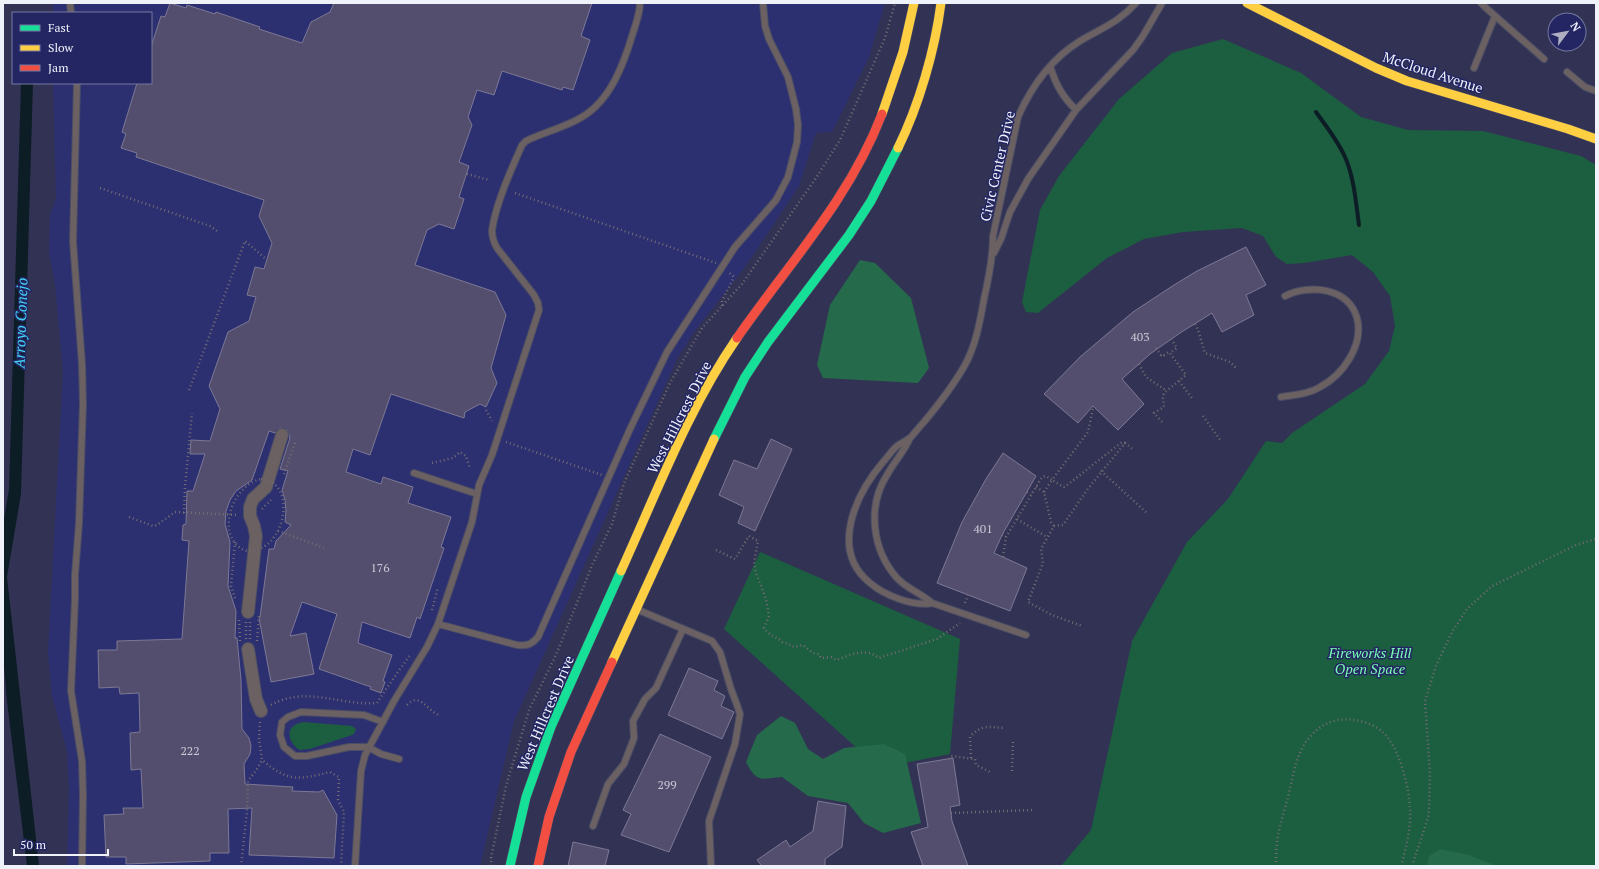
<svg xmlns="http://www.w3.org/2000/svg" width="1599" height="869" font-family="'PT Serif',serif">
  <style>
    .built { fill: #2c3070 }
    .green { fill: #1c5e40 }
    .forest { fill: #256a4a }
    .water { fill: #0d1d25 }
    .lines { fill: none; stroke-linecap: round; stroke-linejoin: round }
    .stream { stroke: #0d1d25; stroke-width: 4 }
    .building { fill: #534e6d; stroke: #7c7895 }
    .lane-casing { stroke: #4b4d65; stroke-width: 8 }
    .street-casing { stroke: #4b4d65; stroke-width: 14 }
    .fast-casing { stroke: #4b4d65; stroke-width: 10 }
    .slow-casing { stroke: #4b4d65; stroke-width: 10 }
    .jam-casing { stroke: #4b4d65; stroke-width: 10 }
    .path { stroke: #736c73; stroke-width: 2.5; stroke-dasharray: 1 3; stroke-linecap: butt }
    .lane { stroke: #6b6062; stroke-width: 6 }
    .street { stroke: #6b6062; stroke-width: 12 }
    .fast { stroke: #16e098; stroke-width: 9 }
    .slow { stroke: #ffcf43; stroke-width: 9 }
    .jam { stroke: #f24e42; stroke-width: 9 }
    .path-bridge { stroke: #736c73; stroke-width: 2.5; stroke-dasharray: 1 3; stroke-linecap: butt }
    .labels { text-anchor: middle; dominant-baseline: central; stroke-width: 3; stroke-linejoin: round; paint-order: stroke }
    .number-label { font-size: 12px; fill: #c9c9d7 }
    .street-label { font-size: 14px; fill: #f0f2fa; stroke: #232663 }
    .park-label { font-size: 14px; font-style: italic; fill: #7afeb3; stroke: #232663 }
    .water-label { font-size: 15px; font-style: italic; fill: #41d3f3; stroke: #232663 }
  </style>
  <rect width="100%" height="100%" fill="#323354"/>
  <!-- built -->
  <path class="built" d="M 53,3 L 885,3 L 869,57 L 832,132 L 816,133 L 799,186 L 745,267 L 694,332 L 677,359 L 514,721 L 480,866 L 67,866 L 69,790 L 67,751 L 52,696 L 48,652 L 63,372 L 55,284 L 49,253 L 50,215 L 56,198 L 53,83 L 151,83 L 151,13 L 53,13 Z"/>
  <!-- green -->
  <path class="green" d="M 1223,39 L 1301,73 L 1361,117 L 1408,130 L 1483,131 L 1581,156 L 1596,165 L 1596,866 L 1061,866 L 1091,830 L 1132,641 L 1187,542 L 1228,499 L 1266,441 L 1282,443 L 1292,433 L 1365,384 L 1389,351 L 1395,326 L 1390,296 L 1373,272 L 1352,255 L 1304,263 L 1287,264 L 1276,257 L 1263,236 L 1242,228 L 1183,232 L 1144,239 L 1107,258 L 1038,313 L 1026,312 L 1022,302 L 1040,210 L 1059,176 L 1119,99 L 1172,53 Z
    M 760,552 L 960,639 L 950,754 L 879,768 L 724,629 Z
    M 304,722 L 352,726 L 356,729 L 354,734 L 352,735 L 310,749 L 299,750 C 286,739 285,725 304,722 Z"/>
  <!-- forest -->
  <path class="forest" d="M 860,260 L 875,263 L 911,298 L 929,368 L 918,383 L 823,378 L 817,365 L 830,305 Z
    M 781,716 L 795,723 L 808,749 L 823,759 L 844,748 L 884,744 L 905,754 L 921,823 L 883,833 L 864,823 L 848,803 L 808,796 L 782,777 C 760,779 757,783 746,762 L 757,735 Z
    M 1440,849 L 1469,855 L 1497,866 L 1427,866 L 1429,856 Z"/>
  <!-- water -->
  <path class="water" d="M 21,83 L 33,83 L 21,494 L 7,577 L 39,866 L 27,866 L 7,701 L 3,656 L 3,525 L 9,489 Z"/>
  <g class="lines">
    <!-- stream -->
    <path class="stream" d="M 1316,112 C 1326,126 1338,141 1345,157 C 1354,177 1356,203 1359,225"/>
  </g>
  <!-- building -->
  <path class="building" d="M 170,3 L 186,8 L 187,5 L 215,14 L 216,12 L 260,27 L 259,29 L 302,43 L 311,22 L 330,12 L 334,3 L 592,3 L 581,36 L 590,40 L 573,90 L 563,87 L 562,90 L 502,71 L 494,95 L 477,90 L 468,117 L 472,125 L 459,162 L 469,166 L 459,197 L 464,199 L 454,229 L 439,224 L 427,230 L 415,265 L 495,292 L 506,315 L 491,368 L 497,383 L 486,407 L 480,404 L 465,412 L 464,418 L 391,394 L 370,455 L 353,449 L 346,472 L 381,484 L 383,477 L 413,487 L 408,503 L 451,517 L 441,547 L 444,548 L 420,619 L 417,617 L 410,638 L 362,622 L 358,643 L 392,655 L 383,681 L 385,682 L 381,693 L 370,689 L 371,687 L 319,669 L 337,614 L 302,602 L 290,636 L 306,633 L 314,674 L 271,682 L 259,618 L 260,617 L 269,549 L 274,549 L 276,541 L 291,525 L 285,522 L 286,511 L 285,500 L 282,490 L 288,471 L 280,469 L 290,438 L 287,430 L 280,428 L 275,433 L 269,431 L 252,480 L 236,491 L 230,500 L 226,511 L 225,524 L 230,542 L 228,586 L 236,611 L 235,638 L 237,638 L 241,680 L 242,729 L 249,738 L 251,746 L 250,754 L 244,764 L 245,784 L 293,787 L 292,791 L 319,792 L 323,790 L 337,815 L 334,858 L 249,855 L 252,808 L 228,809 L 229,853 L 210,853 L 210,861 L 126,864 L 126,857 L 106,857 L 104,815 L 124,814 L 123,808 L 143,808 L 141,769 L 131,770 L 130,733 L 140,732 L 139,693 L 120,694 L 119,687 L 99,688 L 98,650 L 117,650 L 117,641 L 182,639 L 189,541 L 182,540 L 183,525 L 186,524 L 187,491 L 193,491 L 205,454 L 190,454 L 191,440 L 210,441 L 220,409 L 209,386 L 228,332 L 249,321 L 256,297 L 247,295 L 255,267 L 264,269 L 272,243 L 259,216 L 264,200 L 136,157 L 137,153 L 121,148 L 126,134 L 122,132 L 137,83 L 151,83 L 151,47 L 161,16 L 165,17 Z
    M 1246,247 L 1266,285 L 1246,295 L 1254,315 L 1222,332 L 1212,313 L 1180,333 L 1150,354 L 1122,379 L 1144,404 L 1118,430 L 1093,406 L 1078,423 L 1044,394 L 1080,357 L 1133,312 L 1174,285 L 1197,271 Z
    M 771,439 L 792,449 L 755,531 L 738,523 L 744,507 L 719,495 L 734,460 L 757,469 Z
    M 1003,453 L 1036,476 L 1002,535 L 994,553 L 1027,568 L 1010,611 L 937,583 L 962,522 L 986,479 Z
    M 689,668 L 718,681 L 714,690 L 725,696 L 721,706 L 734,712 L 722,739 L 668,715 Z
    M 660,734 L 711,757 L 669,852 L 621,835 L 631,814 L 623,810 Z
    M 953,758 L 960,805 L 950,807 L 952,821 L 968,866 L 923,866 L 911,832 L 928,827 L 917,764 Z
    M 818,801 L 846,806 L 842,847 L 825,859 L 825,866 L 762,866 L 757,860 L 786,840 L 790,847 L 813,831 Z
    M 573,842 L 609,850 L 605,866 L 568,866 Z"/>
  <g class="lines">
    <defs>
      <path id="lane" d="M 70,3 L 71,13
        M 1481,3 L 1485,7 L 1544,59
        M 1050,66 C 1056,85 1062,96 1076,110
        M 1474,68 L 1495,16
        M 1567,72 L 1585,87 L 1596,91
        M 77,83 L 73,241 L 82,364 L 83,403 L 79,523 L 75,575 L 75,599 L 71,691 L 82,761 L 83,795 L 82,866
        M 994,253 L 1001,239 L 1010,212 L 1028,179 L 1076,110 L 1133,50 L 1143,36 L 1162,3
        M 1281,397 C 1294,395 1309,394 1320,387 C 1343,375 1364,345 1357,318 C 1348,287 1309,284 1285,296
        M 910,438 C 904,452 894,462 887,475 C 867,506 872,550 897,578 C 907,589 921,593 932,603 L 1026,635
        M 414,473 L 477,494
        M 932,603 C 913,607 884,595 870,583 C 829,550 856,494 883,462 C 888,457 892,450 897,446 C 901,443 906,441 910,438 C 915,433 919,427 924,422 C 939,404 953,386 965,365 C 976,345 980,321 984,299 C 989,277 993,257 993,236 L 1018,117 C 1032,85 1051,59 1080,41 C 1102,28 1119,22 1136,3
        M 636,609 L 712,641 L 720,652 L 731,689 L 737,705 L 740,714 L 735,744 L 709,821 L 711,866
        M 438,624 L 472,522 L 479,485 L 492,455 L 539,310 L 538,303 L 534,295 L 497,248 C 494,243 492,237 492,230 C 496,203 511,170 522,145 L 526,141 C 544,132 564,128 582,117 C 611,100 624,63 633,33 C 636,23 640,13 640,3
        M 383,722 L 364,715 L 301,712 L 288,717 L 282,722 L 280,735 L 284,747 L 295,756 L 307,756 L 349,747 L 368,747 L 381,754 L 399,759
        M 593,826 L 608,784 L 624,764 L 634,738 L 633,721 L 645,699 L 656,688 L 683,629
        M 355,866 L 361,771 L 365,755 L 394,701 L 427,647 L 438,624 L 517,645 C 527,646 531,645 538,637 L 630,429 L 667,352 L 735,247 L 776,200 L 788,177 L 797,142 L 798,125 L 796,109 L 788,77 L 769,39 L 765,26 L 763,3"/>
      <path id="street" d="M 248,612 L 256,536 L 254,526 L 250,516 L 250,507 L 253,499 L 266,487 L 282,435
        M 248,649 L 256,699 L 261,711"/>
      <path id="fast" d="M 714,439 L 745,377 L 768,342 L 849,235 L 871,201 L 898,148
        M 510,866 L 526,797 L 551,727 L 621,571"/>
      <path id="slow" d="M 1247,3 L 1376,68 L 1407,81 L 1568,129 L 1596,139
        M 882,114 L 903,52 L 914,3
        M 898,148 C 919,105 935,50 941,3
        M 621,571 C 657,492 688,409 737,338
        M 612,662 L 714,439"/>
      <path id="jam" d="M 737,338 C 789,263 849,200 882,114
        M 538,866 L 549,817 L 571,752 L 612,662"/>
    </defs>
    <!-- lane casing -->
    <use href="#lane" class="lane-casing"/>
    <!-- street casing -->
    <use href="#street" class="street-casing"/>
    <!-- fast casing -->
    <use href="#fast" class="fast-casing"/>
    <!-- slow casing -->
    <use href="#slow" class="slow-casing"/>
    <!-- jam casing -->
    <use href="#jam" class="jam-casing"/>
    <!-- path -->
    <path class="path" d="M 467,174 L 489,180
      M 100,188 L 210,226 L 217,231
      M 515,193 L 716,263
      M 722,306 L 722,301 L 733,279 L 733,276 L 728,272
      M 1195,324 L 1198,330 L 1205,353 L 1230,362 L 1237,369
      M 1156,348 L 1161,355 L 1163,354 L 1164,355 L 1169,352 L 1170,353
      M 1139,364 L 1146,377 L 1167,391
      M 1179,381 L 1192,398
      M 189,390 L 245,241 L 267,260
      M 486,410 L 492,421
      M 1203,416 L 1221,441
      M 1162,422 L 1154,413 L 1164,407 L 1163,398 L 1164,393 L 1186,375 L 1170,353 L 1177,348 L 1171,339
      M 506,442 L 602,475
      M 1125,443 L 1134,450
      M 432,463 L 453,458 L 460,452 L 466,456 L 470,469
      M 1101,471 L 1147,513
      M 284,474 L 296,440
      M 1036,487 L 1044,492 L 1051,522 L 1054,526
      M 1027,492 L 1031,494
      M 1044,492 L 1052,480 L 1064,487 L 1066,486 L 1122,442 L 1125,443 L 1087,490 L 1063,525 L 1054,526 L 1041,549 L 1043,563 L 1028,602 L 1052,615 L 1082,626
      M 262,509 L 271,500
      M 184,513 L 185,487 L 192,413
      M 129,517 L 153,526 L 157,525 L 175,512 L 239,515
      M 1017,519 L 1047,537
      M 278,531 L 327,549
      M 1002,535 L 1006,537
      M 235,542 L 231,586 L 236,601
      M 716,550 L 735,559 L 749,536 L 758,541 L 754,562 L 756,573 L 766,599 L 769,616 L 764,628 C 771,638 776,635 783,643 L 787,643 L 794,647 L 803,645 L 813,653 L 819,654 L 821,658 L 831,657 L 836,660 C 851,655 865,647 879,658 L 937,639 L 960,623
      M 1003,557 L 1006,537 L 1042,477 L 1046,476 L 1052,480 L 1088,432 L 1093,408
      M 965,603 L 968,595
      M 432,610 L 438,587
      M 239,620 L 240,641
      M 246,622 L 246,639
      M 250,639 L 250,622
      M 257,641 L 259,616
      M 271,705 C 307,685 339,706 377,703 C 387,687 399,671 410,655
      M 407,705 C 421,691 427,712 440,715
      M 260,722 L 259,738 L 262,760 C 288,782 298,780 330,772 L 339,777 L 338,800 L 344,812 L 341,866
      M 971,758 L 970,737 C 981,724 990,727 1005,728
      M 949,759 L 951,756 L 975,759 L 976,765 L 990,772
      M 1012,771 L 1013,741
      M 951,813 L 1033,810
      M 241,866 L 247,811 L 248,781 L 257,769 L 262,760
      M 492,866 L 491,858 L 506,786 L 529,710 L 556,655 L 593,563 L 612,524 L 624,483 L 670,383 L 702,328 L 742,284 L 816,178 L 840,140 L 885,38 L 895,3
      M 1276,866 C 1276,856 1276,845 1278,836 C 1280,824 1284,812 1287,801 C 1292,782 1296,752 1309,738 C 1320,724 1336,717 1354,720 C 1367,722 1380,727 1388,738 C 1401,755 1409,788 1410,809 C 1411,828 1406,848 1401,866
      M 1412,866 L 1428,818 L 1429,808 L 1430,774 L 1425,701 L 1436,666 L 1452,632 L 1467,609 L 1492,586 L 1576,545 L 1596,539"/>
    <!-- lane -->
    <use href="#lane" class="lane"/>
    <!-- street -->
    <use href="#street" class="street"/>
    <!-- fast -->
    <use href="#fast" class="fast"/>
    <!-- slow -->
    <use href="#slow" class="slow"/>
    <!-- jam -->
    <use href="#jam" class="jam"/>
    <!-- path-bridge -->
    <path class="path-bridge" d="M 261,479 C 297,482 286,543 256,550 C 250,552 244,551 239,547 C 216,528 235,484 261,479 Z"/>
  </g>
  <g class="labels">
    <!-- number labels -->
    <g class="number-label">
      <text x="1140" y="336">403</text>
      <text x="983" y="528">401</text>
      <text x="380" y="567">176</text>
      <text x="190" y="750">222</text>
      <text x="667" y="784">299</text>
    </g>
    <!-- street labels -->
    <g class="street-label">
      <text transform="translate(1433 72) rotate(18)">McCloud Avenue</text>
      <text transform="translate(997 166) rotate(-77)">Civic Center Drive</text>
      <text transform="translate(679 417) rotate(-63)">West Hillcrest Drive</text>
      <text transform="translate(545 713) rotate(-67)">West Hillcrest Drive</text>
    </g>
    <!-- park labels -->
    <g class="park-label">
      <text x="1370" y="652">Fireworks Hill<tspan x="1370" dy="16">Open Space</tspan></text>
    </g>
    <!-- water labels -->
    <g class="water-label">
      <text transform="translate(20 323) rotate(-88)">Arroyo Conejo</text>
    </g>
  </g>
  <!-- border -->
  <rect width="1599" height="869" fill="none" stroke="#f0f2fa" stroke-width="8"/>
  <!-- legend -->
  <rect x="12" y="12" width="140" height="72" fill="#232663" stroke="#75789f"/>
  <rect x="20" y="25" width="20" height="6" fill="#16e098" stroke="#75789f"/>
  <text x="48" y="32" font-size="12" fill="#f0f2fa">Fast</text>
  <rect x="20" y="45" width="20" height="6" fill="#ffcf43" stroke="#75789f"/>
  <text x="48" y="52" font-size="12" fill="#f0f2fa">Slow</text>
  <rect x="20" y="65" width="20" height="6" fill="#f24e42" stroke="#75789f"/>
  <text x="48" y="72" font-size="12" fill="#f0f2fa">Jam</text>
  <!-- north arrow -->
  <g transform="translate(1567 32) rotate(58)"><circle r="19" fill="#232663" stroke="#75789f"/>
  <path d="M0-3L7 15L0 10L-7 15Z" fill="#aeafc0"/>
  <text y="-6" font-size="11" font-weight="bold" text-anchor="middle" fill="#f0f2fa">N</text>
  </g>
  <!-- scale -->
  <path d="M14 849v6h94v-6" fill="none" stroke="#f0f2fa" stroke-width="2"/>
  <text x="20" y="849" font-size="12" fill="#f0f2fa" stroke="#232663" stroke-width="3" paint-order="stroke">50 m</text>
</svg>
